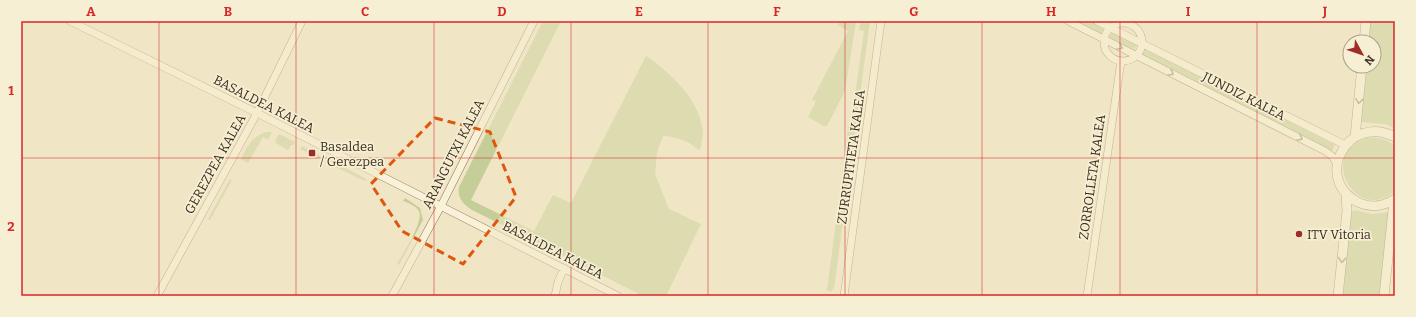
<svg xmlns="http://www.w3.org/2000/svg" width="1416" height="317" font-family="Bitter,serif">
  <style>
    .green { fill: #c5ce98 }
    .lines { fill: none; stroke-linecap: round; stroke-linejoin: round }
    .minor-casing { stroke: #8b775a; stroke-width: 8 }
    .tertiary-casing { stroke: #8b775a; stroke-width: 10 }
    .minor { stroke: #faf2d8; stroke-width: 7 }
    .tertiary { stroke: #faf2d8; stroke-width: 9 }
    .oneway { stroke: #9a907b }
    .marked { fill: none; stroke: #df570d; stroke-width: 3; stroke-dasharray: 8 5; stroke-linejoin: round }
    .grid { fill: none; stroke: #d62828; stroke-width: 1; stroke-opacity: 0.55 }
    .poi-dot { fill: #9d2d28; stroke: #f7efd4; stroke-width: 1.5 }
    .labels { text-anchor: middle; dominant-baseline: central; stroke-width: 3.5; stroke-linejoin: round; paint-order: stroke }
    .street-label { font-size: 13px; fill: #3b2e1e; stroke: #f7efd4 }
    .poi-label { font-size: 13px; fill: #3b2e1e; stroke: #f7efd4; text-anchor: start }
    .neatline { fill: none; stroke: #d62828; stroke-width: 1.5 }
    .grid-label { font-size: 13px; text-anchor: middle; font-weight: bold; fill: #d62828 }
  </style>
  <rect width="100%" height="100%" fill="#f0e5c4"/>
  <!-- green -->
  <path class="green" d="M 543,21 L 561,21 L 471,200 L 534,231 L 553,195 L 571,203 L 646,56 C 671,73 699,99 703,131 C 703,137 701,144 700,150 C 695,148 693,145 689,143 C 681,139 672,136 663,136 L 657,152 L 655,174 L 669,209 L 701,224 L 666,296 L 643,296 L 472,210 C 463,204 457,198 459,187 Z
    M 840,21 L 856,21 L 846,85 L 844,93 L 827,126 L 824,126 L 808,117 L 816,101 L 812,100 L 848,31 L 838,25 Z
    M 861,21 L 870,21 L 834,288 L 831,292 L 827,290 L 847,139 L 848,127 L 852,118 L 864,31 L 859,30 Z
    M 1075,21 L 1089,21 L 1104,28 L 1101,34 Z
    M 1369,21 L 1395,21 L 1395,128 L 1385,124 L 1362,122 L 1360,121 L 1365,66 L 1374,66 L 1374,42 L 1367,42 Z
    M 1112,32 L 1137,45 L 1134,50 L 1109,38 Z
    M 1144,49 L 1335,145 L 1332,151 L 1141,55 Z
    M 266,132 L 272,132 L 268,140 L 263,137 L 248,163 L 241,159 C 247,146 252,137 266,132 Z
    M 279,134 L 295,142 L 293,145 L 291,145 L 288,150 L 276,143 L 275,141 Z
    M 1368,138 C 1378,137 1387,139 1395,146 L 1395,191 C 1356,225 1316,153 1368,138 Z
    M 302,146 L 320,156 L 319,158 L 300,149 Z
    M 329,159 L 366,179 L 365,181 L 327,163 Z
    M 230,179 L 232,180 L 210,220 L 208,219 Z
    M 405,198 L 420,208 L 423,220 L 399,265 L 397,264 C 403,253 424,222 419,211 C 416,206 409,203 403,201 Z
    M 1354,210 L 1372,214 L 1389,212 L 1380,296 L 1341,296 L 1350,213 Z"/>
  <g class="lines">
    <defs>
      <path id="minor" d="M 70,21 L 257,113 L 618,296
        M 1068,21 L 1325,151 L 1332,156 L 1337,164
        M 1097,21 L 1345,145
        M1104 42a19 19 0 1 1 38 0a19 19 0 1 1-38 0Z
        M 157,296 L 257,113 L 302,21
        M 392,296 L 441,206 L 534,21
        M 555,296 L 558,282 L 564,268
        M 844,296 L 881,21
        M 1087,296 L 1121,61"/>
      <path id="tertiary" d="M 1364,42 L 1366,21
        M 1355,137 L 1362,66
        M 1395,137 C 1346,112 1312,182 1360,203 C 1371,208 1384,206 1395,199
        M 1338,296 L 1347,211 L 1346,194
        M 1384,296 L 1394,200"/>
    </defs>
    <!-- minor casing -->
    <use href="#minor" class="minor-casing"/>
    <!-- tertiary casing -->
    <use href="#tertiary" class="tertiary-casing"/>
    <!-- minor -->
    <use href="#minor" class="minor"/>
    <!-- tertiary -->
    <use href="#tertiary" class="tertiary"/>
  </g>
  <!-- one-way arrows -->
  <defs><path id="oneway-chevron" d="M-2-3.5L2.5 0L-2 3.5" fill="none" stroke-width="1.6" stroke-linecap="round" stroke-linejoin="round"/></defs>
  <g class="oneway">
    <use href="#oneway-chevron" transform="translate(1120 47) rotate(27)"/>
    <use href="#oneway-chevron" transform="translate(1171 73) rotate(27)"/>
    <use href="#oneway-chevron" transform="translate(1359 101) rotate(96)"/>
    <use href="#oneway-chevron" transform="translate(1300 138) rotate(27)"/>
    <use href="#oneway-chevron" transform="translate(1342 260) rotate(96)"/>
  </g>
  <!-- marked area -->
  <path d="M0 0H1416V317H0ZM 435,118 L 490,132 L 516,197 L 463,264 L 402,231 L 371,184 Z" fill="#f0e5c4" fill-opacity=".55" fill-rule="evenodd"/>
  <path class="marked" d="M 435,118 L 490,132 L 516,197 L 463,264 L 402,231 L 371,184 Z"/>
  <!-- grid -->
  <path class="grid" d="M 159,21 L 159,296M 296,21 L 296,296M 434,21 L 434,296M 571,21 L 571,296M 708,21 L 708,296M 845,21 L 845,296M 982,21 L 982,296M 1120,21 L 1120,296M 1257,21 L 1257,296M 21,158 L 1395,158"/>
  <!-- markers -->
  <g class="poi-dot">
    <rect x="308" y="149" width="8" height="8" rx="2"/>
    <circle cx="1299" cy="234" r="4"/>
  </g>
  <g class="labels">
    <!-- street labels -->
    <g class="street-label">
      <text transform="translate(1244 96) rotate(27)">JUNDIZ KALEA</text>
      <text transform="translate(264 104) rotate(27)">BASALDEA KALEA</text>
      <text transform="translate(453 154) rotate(-63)">ARANGUTXI KALEA</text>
      <text transform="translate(851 157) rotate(-82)">ZURRUPITIETA KALEA</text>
      <text transform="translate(215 164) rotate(-61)">GEREZPEA KALEA</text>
      <text transform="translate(1092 177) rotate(-82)">ZORROLLETA KALEA</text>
      <text transform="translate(553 250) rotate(27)">BASALDEA KALEA</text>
    </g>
    <!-- poi labels -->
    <g class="poi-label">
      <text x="320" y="146">Basaldea<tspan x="320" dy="15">/ Gerezpea</tspan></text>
      <text x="1307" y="234">ITV Vitoria</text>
    </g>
  </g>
  <!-- border -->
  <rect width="1416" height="317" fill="none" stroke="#f7efd4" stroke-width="44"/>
  <!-- north arrow -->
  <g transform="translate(1362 54) rotate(130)"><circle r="19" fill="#f7efd4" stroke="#aca28b"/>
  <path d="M0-3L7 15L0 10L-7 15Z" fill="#9d2d28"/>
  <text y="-6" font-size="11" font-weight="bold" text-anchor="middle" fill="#3b2e1e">N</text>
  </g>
  <rect x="22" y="22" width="1372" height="273" class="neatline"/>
  <g class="grid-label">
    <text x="91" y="16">A</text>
    <text x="228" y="16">B</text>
    <text x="365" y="16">C</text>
    <text x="502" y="16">D</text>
    <text x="639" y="16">E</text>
    <text x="777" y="16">F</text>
    <text x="914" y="16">G</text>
    <text x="1051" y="16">H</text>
    <text x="1188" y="16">I</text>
    <text x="1325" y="16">J</text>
    <text x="11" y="95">1</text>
    <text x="11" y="231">2</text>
  </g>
</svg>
